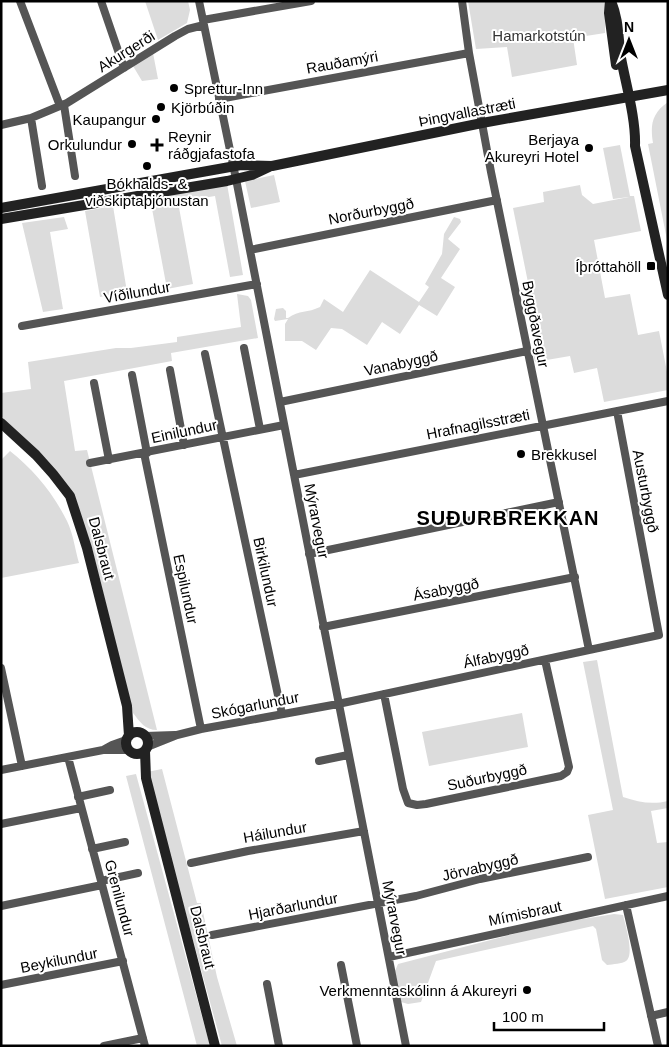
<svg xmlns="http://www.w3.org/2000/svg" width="669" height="1047" font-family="Arial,sans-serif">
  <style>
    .green { fill: #dcdcdc }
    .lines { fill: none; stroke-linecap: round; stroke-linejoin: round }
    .street { stroke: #555; stroke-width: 8 }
    .secondary { stroke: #222; stroke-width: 10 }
    .poi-dot { fill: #000; stroke: #fff; stroke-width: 2 }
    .labels { text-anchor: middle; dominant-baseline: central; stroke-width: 4; stroke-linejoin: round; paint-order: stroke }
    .park-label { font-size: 15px; fill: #333; stroke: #fff }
    .street-label { font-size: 15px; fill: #000; stroke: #fff }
    .poi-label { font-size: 15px; fill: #000; stroke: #fff; text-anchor: end }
    .district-label { font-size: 20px; font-weight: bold; letter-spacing: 1px; fill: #000; stroke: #fff }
  </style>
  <rect width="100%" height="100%" fill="#fff"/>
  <!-- green -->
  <path class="green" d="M 145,1 L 188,1 L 190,10 L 187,23 L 158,40 Z
    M 468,1 L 605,1 L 605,33 L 573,38 L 577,65 L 512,77 L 507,47 L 476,49 Z
    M 153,53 L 158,79 L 142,81 L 133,66 Z
    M 668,102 L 668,245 L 648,144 L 653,143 C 650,125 652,113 668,102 Z
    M 620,145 L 630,196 L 634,196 L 641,231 L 594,240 L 605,298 L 630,294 L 638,335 L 659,331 L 668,377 L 668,390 L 604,402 L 597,368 L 574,373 L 570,356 L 535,362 L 532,349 L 541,347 L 513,208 L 544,202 L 543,192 L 580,185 L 582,195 L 593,204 L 629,197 L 613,199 L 603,148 Z
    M 274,175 L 280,202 L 251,208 L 245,181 Z
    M 227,184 L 243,275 L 230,277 L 215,196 L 178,202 L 193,284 L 167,289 L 150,198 Z
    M 113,206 L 127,292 L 100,297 L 85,211 Z
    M 64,217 L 68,229 L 50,232 L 63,309 L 43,312 L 22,223 Z
    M 454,217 L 460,219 L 461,222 L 448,239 L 460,249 L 441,278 L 455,287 L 437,316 L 419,305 L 400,334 L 382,322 L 367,345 L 342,329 L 331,328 L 316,350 L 302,341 L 285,341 L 285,324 L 288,319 L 275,321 L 274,319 L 276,309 L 283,308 L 286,311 L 286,318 L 288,318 C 299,310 308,313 320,307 L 324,299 L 343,312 L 370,270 L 419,302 L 429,287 L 425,284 L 442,254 L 444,234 Z
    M 237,294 L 248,296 L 251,300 L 258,338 L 171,353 L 172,361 L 64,381 L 75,451 L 87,450 L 157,730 C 145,730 140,722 133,713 L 93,552 L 74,495 L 44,458 L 1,416 L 1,393 L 31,389 L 28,362 L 116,348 L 131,348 L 177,342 L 177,337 L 241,327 Z
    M 10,451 C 34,470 53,493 67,521 C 73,533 75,549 79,563 L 1,578 L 1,460 Z
    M 597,660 L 623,797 C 638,802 652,805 668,801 L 668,808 L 651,811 L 657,843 L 668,842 L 668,887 L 605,899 L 588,815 L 613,810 L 583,662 Z
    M 522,713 L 528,747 L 429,766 L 422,732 Z
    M 162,769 L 197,903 L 201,903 L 217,977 L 237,1046 L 222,1046 L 147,772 Z
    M 136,774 L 210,1046 L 197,1046 L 126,776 Z
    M 614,914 L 623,915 C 625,924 635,955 626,961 C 622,964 613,964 607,965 L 602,960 L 596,929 L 593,926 L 436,961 L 421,1002 L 408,1004 L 401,1002 L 395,971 L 398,964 L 552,924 Z"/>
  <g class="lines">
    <!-- street -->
    <path class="street" d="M 20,1 L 60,106
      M 101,1 L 124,68
      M 199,1 L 236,179 L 406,1046
      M 462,1 L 469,53 L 491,172 L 589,650
      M 203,20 L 311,1
      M 219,99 L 469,53
      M 64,105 L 75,176
      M 31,118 L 42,186
      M 1,125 L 31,118 L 67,103 L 175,36 L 188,29 L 204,25
      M 250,250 L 497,200
      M 22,326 L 257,284
      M 244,348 L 260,429
      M 205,354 L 282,714
      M 170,370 L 184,445
      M 132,375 L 147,453
      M 94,383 L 109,460
      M 280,402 L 527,351
      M 144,453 L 201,729
      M 90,463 L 284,425
      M 294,475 L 668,401
      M 309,554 L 559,502
      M 323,627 L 575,577
      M 1,668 L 22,766
      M 384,694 L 403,789 L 408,803 L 417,805 L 426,804 L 561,776 L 567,772 L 569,767 L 545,660
      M 145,736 L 175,735
      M 147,747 L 177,735 L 201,729 L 338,704 L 659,635 L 617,411
      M 103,750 L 112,745 L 126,740
      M 68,757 L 145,1046
      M 319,761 L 348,755
      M 1,770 L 103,750 L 128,750
      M 78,797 L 110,790
      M 1,824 L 81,808
      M 92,849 L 125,842
      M 191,863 L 248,851 L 364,831
      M 101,881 L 138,873
      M 626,905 L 658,1046
      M 1,906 L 102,885
      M 212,935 L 416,896 L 480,879 L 588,857
      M 389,957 L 668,896
      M 341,965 L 357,1046
      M 267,984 L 279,1046
      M 1,985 L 123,961
      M 651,1016 L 668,1012
      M 104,1046 L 143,1038"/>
    <!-- secondary -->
    <path class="secondary" d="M 610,1 L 609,13 L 616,65
      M 611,1 C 619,20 618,38 621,58 C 626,85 636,119 635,146 L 668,295
      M 1,208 L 241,165 L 272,166 L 482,123 L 668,90
      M 1,219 L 227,181 L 252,175 L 269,167
      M 1,423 L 36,455 L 53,474 L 70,496 L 87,548 L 127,706 L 129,736
      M126 743a11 11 0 1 1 22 0a11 11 0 1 1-22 0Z
      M 145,751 L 146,778 L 215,1046"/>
  </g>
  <!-- markers -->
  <g class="poi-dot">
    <circle cx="174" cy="88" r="5"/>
    <circle cx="161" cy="107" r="5"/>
    <circle cx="156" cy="119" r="5"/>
    <circle cx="132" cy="144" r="5"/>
    <path d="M154.5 137.5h5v5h5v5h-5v5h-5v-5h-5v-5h5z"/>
    <circle cx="589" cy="148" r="5"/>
    <circle cx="147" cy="166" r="5"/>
    <rect x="646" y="261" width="10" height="10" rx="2.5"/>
    <circle cx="521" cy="454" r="5"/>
    <circle cx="527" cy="990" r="5"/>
  </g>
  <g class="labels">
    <!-- park labels -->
    <g class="park-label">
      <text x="539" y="35">Hamarkotstún</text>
    </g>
    <!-- street labels -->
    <g class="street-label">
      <text transform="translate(126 51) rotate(-32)">Akurgerði</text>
      <text transform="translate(342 62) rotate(-10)">Rauðamýri</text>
      <text transform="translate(467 112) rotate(-11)">Þingvallastræti</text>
      <text transform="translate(371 211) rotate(-11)">Norðurbyggð</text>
      <text transform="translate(137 292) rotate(-10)">Víðilundur</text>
      <text transform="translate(536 324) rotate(79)">Byggðavegur</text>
      <text transform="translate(401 363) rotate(-12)">Vanabyggð</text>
      <text transform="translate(478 424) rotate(-11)">Hrafnagilsstræti</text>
      <text transform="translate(184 431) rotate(-12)">Einilundur</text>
      <text transform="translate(646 491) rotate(79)">Austurbyggð</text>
      <text transform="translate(317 521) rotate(79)">Mýrarvegur</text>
      <text transform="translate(102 548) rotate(75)">Dalsbraut</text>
      <text transform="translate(266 572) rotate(78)">Birkilundur</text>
      <text transform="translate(186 589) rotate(78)">Espilundur</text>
      <text transform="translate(446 589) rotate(-11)">Ásabyggð</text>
      <text transform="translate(496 656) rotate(-12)">Álfabyggð</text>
      <text transform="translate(255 705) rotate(-11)">Skógarlundur</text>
      <text transform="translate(487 777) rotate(-12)">Suðurbyggð</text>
      <text transform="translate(275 832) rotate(-10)">Háilundur</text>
      <text transform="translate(480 867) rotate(-13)">Jörvabyggð</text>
      <text transform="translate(120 898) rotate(75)">Grenilundur</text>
      <text transform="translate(293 906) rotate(-11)">Hjarðarlundur</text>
      <text transform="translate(525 913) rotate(-12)">Mímisbraut</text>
      <text transform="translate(395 918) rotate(79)">Mýrarvegur</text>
      <text transform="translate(203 937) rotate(76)">Dalsbraut</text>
      <text transform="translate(59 960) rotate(-11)">Beykilundur</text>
    </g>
    <!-- poi labels -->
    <g class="poi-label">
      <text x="184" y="88" text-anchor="start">Sprettur-Inn</text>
      <text x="171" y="107" text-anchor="start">Kjörbúðin</text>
      <text x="146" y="119">Kaupangur</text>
      <text x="168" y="136" text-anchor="start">Reynir<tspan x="168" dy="17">ráðgjafastofa</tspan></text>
      <text x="579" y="139">Berjaya<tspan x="579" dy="17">Akureyri Hotel</tspan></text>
      <text x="122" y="144">Orkulundur</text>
      <text x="147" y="183" text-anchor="middle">Bókhalds- &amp;<tspan x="147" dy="17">viðskiptaþjónustan</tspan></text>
      <text x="641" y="266">Íþróttahöll</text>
      <text x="531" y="454" text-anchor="start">Brekkusel</text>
      <text x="517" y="990">Verkmenntaskólinn á Akureyri</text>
    </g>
    <!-- district labels -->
    <g class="district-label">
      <text x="508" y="518">SUÐURBREKKAN</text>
    </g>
  </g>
  <!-- border -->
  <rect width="669" height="1047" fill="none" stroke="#000000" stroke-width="5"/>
  <!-- north arrow -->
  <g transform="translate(629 40)" stroke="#ffffff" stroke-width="4" paint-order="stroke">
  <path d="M0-4L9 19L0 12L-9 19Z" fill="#000000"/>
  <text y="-8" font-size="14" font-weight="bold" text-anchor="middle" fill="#000000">N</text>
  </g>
  <!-- scale -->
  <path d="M494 1022v8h110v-8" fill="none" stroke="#000000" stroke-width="2.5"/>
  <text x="502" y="1022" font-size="15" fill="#000000" stroke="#ffffff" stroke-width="4" paint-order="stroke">100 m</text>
</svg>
